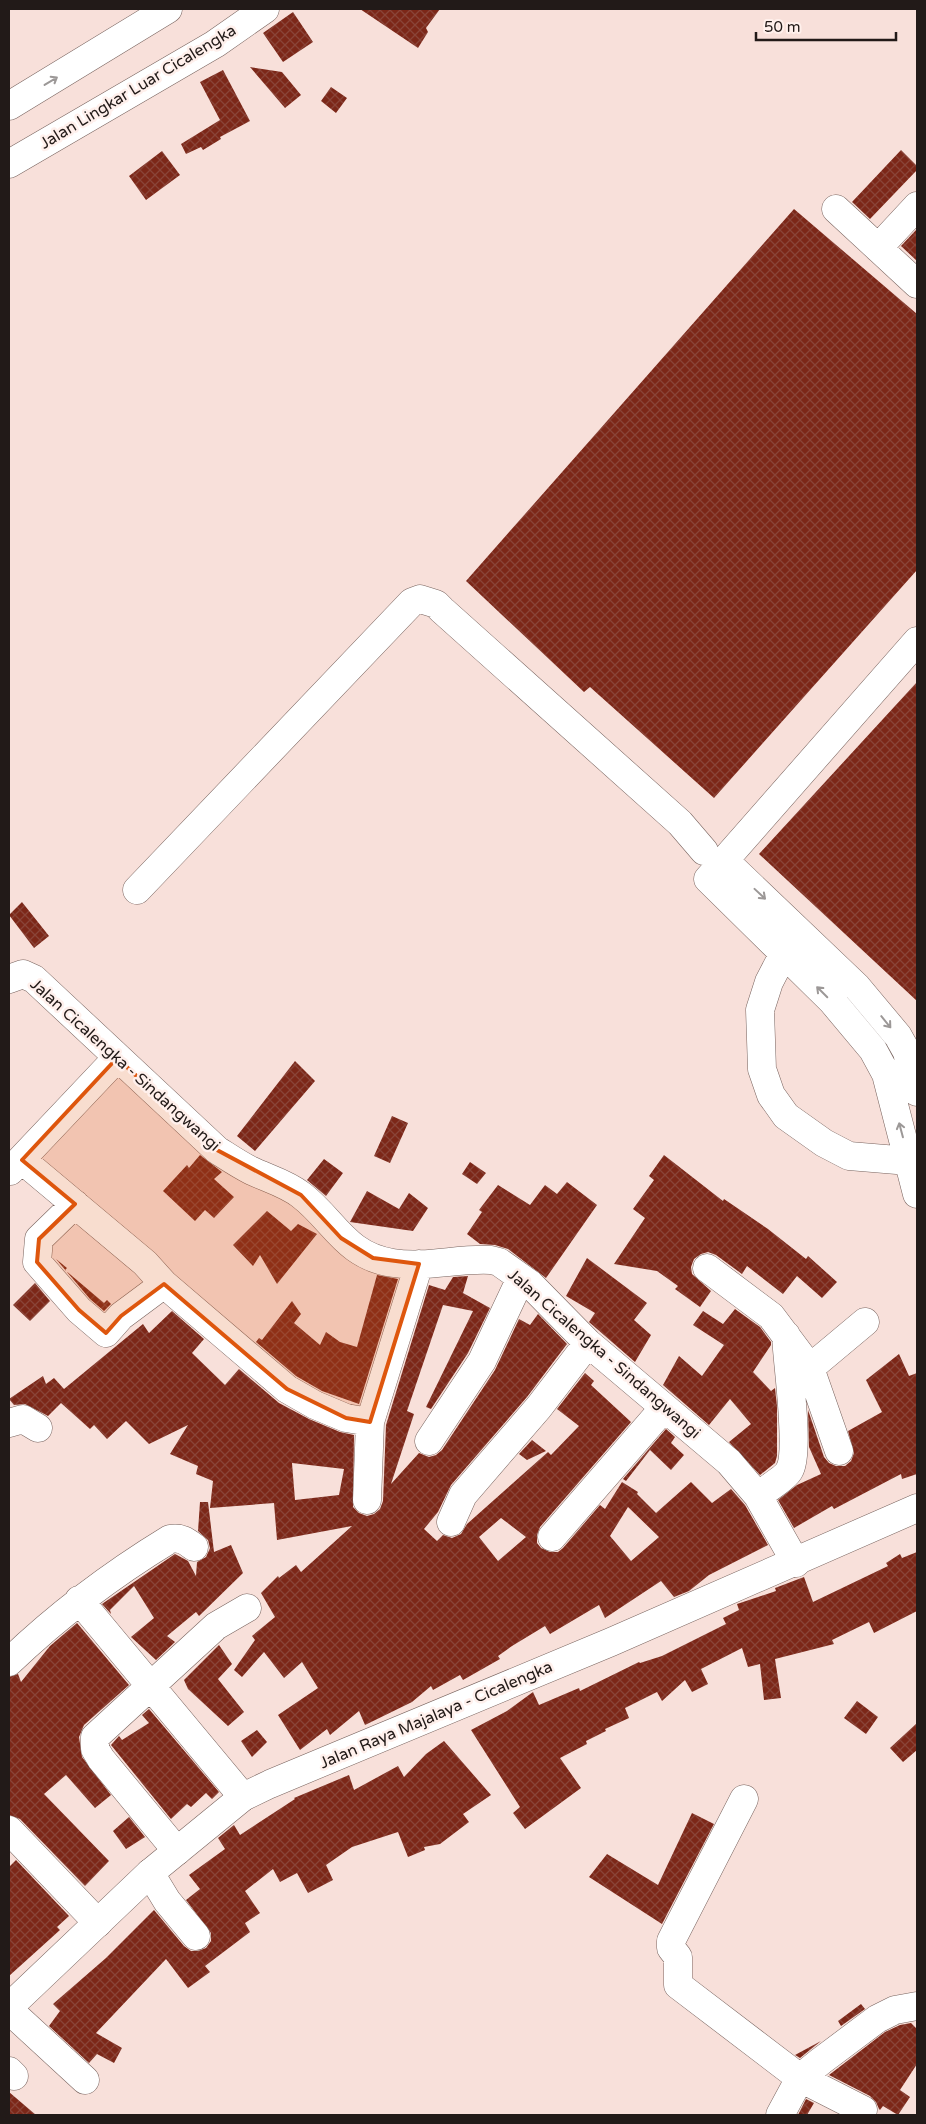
<svg xmlns="http://www.w3.org/2000/svg" width="926" height="2124" font-family="'Varela Round',sans-serif">
  <style>
    .building { fill: url(#building-cross-hatch); fill-rule: evenodd }
    .lines { fill: none; stroke-linecap: round; stroke-linejoin: round }
    .minor-casing { stroke: #78635e; stroke-width: 29 }
    .major-casing { stroke: #78635e; stroke-width: 29 }
    .highway-casing { stroke: #78635e; stroke-width: 29 }
    .minor { stroke: #fff; stroke-width: 28 }
    .major { stroke: #fff; stroke-width: 28 }
    .highway { stroke: #fff; stroke-width: 28 }
    .oneway { stroke: #9c9897 }
    .marked { fill: #de560d; fill-opacity: 0.2; stroke: #de560d; stroke-width: 4; stroke-linejoin: round }
    .labels { text-anchor: middle; dominant-baseline: central; stroke-width: 5; stroke-linejoin: round; paint-order: stroke }
    .street-label { font-size: 16px; fill: #221a18; stroke: #fff0ec }
  </style>
  <defs>
    <pattern id="building-cross-hatch" width="8" height="8" patternUnits="userSpaceOnUse" patternTransform="scale(1.25)"><rect width="8" height="8" fill="#7c2718"/><path d="M0 0l8 8M0 8l8-8" fill="none" stroke="#894438"/></pattern>
  </defs>
  <rect width="100%" height="100%" fill="#f8e0da"/>
  <!-- building -->
  <path class="building" d="M 360,9 L 440,9 L 426,28 L 428,32 L 418,48 Z
    M 293,12 L 313,42 L 283,62 L 263,33 Z
    M 250,67 L 282,72 L 301,95 L 285,108 Z
    M 223,70 L 250,121 L 220,137 L 221,139 L 203,150 L 201,147 L 186,154 L 181,144 L 220,120 L 200,82 Z
    M 331,87 L 347,98 L 336,113 L 321,101 Z
    M 901,150 L 917,166 L 917,170 L 870,219 L 852,202 Z
    M 162,151 L 180,175 L 146,200 L 129,176 Z
    M 794,209 L 917,314 L 917,570 L 714,798 L 590,687 L 584,692 L 466,581 Z
    M 917,229 L 917,261 L 901,246 Z
    M 917,682 L 917,1001 L 759,854 Z
    M 22,902 L 49,936 L 34,948 L 9,915 Z
    M 295,1061 L 315,1081 L 255,1151 L 237,1136 Z
    M 392,1116 L 408,1123 L 390,1163 L 374,1156 Z
    M 200,1155 L 222,1172 L 214,1179 L 234,1197 L 214,1218 L 205,1210 L 195,1221 L 163,1191 L 187,1165 L 189,1168 Z
    M 664,1155 L 723,1201 L 724,1199 L 768,1229 L 806,1259 L 808,1256 L 837,1282 L 822,1298 L 797,1276 L 783,1294 L 747,1266 L 742,1274 L 716,1255 L 708,1252 L 701,1254 L 694,1259 L 691,1267 L 692,1274 L 711,1291 L 700,1307 L 675,1289 L 678,1286 L 657,1271 L 614,1264 L 645,1218 L 633,1209 L 654,1180 L 649,1176 Z
    M 324,1159 L 343,1173 L 326,1196 L 307,1180 Z
    M 470,1162 L 486,1173 L 477,1184 L 462,1174 Z
    M 567,1182 L 597,1205 L 546,1278 L 508,1249 L 495,1245 L 480,1244 L 467,1234 L 482,1212 L 479,1210 L 498,1185 L 530,1205 L 545,1185 L 557,1194 Z
    M 367,1191 L 399,1209 L 409,1193 L 428,1208 L 413,1231 L 350,1222 Z
    M 267,1211 L 291,1231 L 298,1224 L 317,1234 L 277,1284 L 260,1255 L 253,1266 L 233,1245 Z
    M 587,1258 L 647,1303 L 634,1320 L 651,1335 L 635,1362 L 589,1322 L 595,1313 L 566,1296 Z
    M 56,1259 L 67,1268 L 65,1270 L 104,1303 L 107,1300 L 111,1304 L 104,1311 L 90,1299 Z
    M 377,1275 L 398,1279 L 359,1404 L 322,1391 L 296,1376 L 256,1342 L 259,1338 L 262,1340 L 292,1301 L 301,1314 L 294,1323 L 320,1345 L 326,1332 L 340,1342 L 357,1347 Z
    M 468,1276 L 463,1293 L 490,1308 L 468,1353 L 431,1409 L 426,1407 L 473,1311 L 443,1305 L 407,1411 L 414,1414 L 391,1484 L 419,1453 L 429,1457 L 436,1455 L 442,1450 L 495,1370 L 519,1319 L 530,1325 L 538,1314 L 567,1344 L 527,1397 L 451,1485 L 438,1512 L 424,1529 L 437,1541 L 443,1535 L 452,1538 L 461,1534 L 467,1524 L 548,1452 L 551,1455 L 579,1426 L 557,1409 L 585,1373 L 594,1381 L 591,1385 L 631,1422 L 540,1527 L 537,1535 L 537,1543 L 541,1548 L 550,1552 L 558,1552 L 563,1548 L 600,1505 L 605,1509 L 622,1482 L 638,1492 L 637,1494 L 656,1513 L 691,1482 L 712,1503 L 731,1489 L 745,1505 L 768,1545 L 709,1575 L 689,1591 L 674,1597 L 661,1581 L 605,1618 L 599,1605 L 550,1634 L 545,1626 L 512,1646 L 498,1656 L 500,1659 L 463,1680 L 460,1675 L 433,1690 L 431,1686 L 412,1702 L 365,1725 L 359,1711 L 330,1735 L 327,1729 L 300,1750 L 278,1715 L 318,1688 L 302,1662 L 284,1678 L 264,1652 L 242,1677 L 234,1670 L 255,1640 L 252,1636 L 275,1617 L 261,1593 L 278,1576 L 279,1578 L 296,1565 L 301,1572 L 352,1526 L 277,1540 L 274,1503 L 210,1508 L 213,1481 L 196,1474 L 198,1466 L 170,1454 L 188,1425 L 149,1444 L 126,1421 L 107,1439 L 94,1425 L 90,1429 L 61,1403 L 48,1416 L 25,1404 L 14,1405 L 9,1399 L 43,1376 L 46,1384 L 54,1378 L 64,1389 L 143,1324 L 149,1333 L 172,1311 L 204,1339 L 192,1353 L 225,1385 L 239,1369 L 279,1403 L 309,1419 L 340,1432 L 354,1435 L 353,1507 L 359,1513 L 367,1516 L 374,1514 L 380,1509 L 383,1501 L 386,1425 L 429,1285 L 445,1290 L 453,1277 ZM 292,1463 L 344,1469 L 339,1495 L 295,1500 ZM 628,1507 L 659,1537 L 631,1561 L 610,1536 ZM 501,1518 L 526,1537 L 498,1561 L 479,1537 Z
    M 35,1283 L 50,1301 L 30,1321 L 13,1305 Z
    M 735,1309 L 760,1327 L 771,1342 L 771,1345 L 753,1372 L 771,1391 L 775,1388 L 777,1406 L 777,1456 L 775,1463 L 760,1475 L 729,1442 L 751,1424 L 730,1399 L 709,1425 L 663,1385 L 679,1356 L 702,1376 L 724,1345 L 693,1325 L 703,1311 L 723,1324 Z
    M 899,1354 L 909,1376 L 917,1373 L 917,1474 L 902,1479 L 901,1474 L 834,1509 L 832,1506 L 794,1528 L 778,1500 L 797,1485 L 821,1474 L 809,1447 L 808,1410 L 824,1457 L 829,1463 L 836,1466 L 845,1466 L 851,1461 L 854,1453 L 848,1431 L 882,1412 L 866,1380 Z
    M 666,1429 L 675,1437 L 671,1443 L 684,1455 L 671,1470 L 650,1450 L 626,1481 L 623,1479 Z
    M 532,1440 L 546,1451 L 527,1460 L 519,1454 Z
    M 200,1502 L 208,1502 L 214,1552 L 231,1545 L 243,1573 L 199,1616 L 196,1612 L 167,1636 L 175,1642 L 156,1660 L 131,1637 L 154,1618 L 134,1586 L 110,1610 L 111,1614 L 102,1604 L 175,1554 L 188,1561 L 196,1576 L 197,1562 L 206,1557 L 210,1548 L 208,1540 L 198,1531 Z
    M 917,1552 L 917,1611 L 874,1633 L 869,1622 L 832,1640 L 834,1644 L 775,1659 L 781,1698 L 764,1700 L 760,1664 L 748,1667 L 742,1648 L 701,1669 L 708,1684 L 692,1692 L 685,1680 L 662,1701 L 657,1692 L 625,1708 L 629,1718 L 605,1729 L 606,1731 L 586,1741 L 587,1744 L 560,1758 L 581,1788 L 525,1829 L 513,1813 L 520,1807 L 471,1730 L 507,1711 L 533,1692 L 539,1705 L 579,1688 L 580,1691 L 639,1662 L 640,1663 L 662,1656 L 726,1624 L 723,1618 L 739,1610 L 737,1604 L 776,1591 L 775,1588 L 804,1577 L 813,1602 L 888,1566 L 886,1563 L 900,1554 L 902,1558 Z
    M 77,1623 L 129,1685 L 84,1725 L 79,1737 L 82,1757 L 111,1795 L 95,1808 L 66,1775 L 44,1794 L 109,1861 L 85,1886 L 20,1819 L 9,1815 L 9,1677 L 18,1674 L 21,1682 L 50,1646 Z
    M 219,1645 L 232,1664 L 218,1679 L 244,1712 L 228,1726 L 188,1689 L 184,1680 Z
    M 857,1701 L 878,1717 L 866,1734 L 844,1718 Z
    M 149,1709 L 219,1792 L 212,1799 L 206,1793 L 191,1807 L 187,1804 L 171,1819 L 111,1745 L 119,1736 L 122,1740 L 149,1723 L 142,1715 Z
    M 917,1723 L 917,1750 L 903,1762 L 890,1748 Z
    M 257,1730 L 267,1742 L 252,1757 L 241,1741 Z
    M 444,1741 L 491,1795 L 463,1814 L 469,1822 L 440,1844 L 424,1847 L 425,1850 L 408,1857 L 398,1832 L 352,1847 L 326,1865 L 333,1880 L 308,1893 L 297,1873 L 280,1882 L 273,1869 L 245,1891 L 260,1913 L 245,1923 L 250,1932 L 205,1966 L 210,1972 L 188,1988 L 166,1959 L 96,2033 L 122,2048 L 114,2063 L 97,2054 L 89,2063 L 49,2026 L 60,2011 L 53,2004 L 106,1958 L 154,1910 L 184,1946 L 191,1951 L 198,1951 L 206,1948 L 211,1941 L 211,1933 L 186,1900 L 200,1889 L 189,1875 L 225,1849 L 218,1838 L 234,1825 L 240,1835 L 295,1799 L 294,1798 L 349,1775 L 354,1790 L 398,1766 L 404,1777 L 426,1754 Z
    M 692,1813 L 714,1824 L 662,1924 L 589,1877 L 607,1854 L 658,1885 Z
    M 129,1817 L 145,1837 L 126,1849 L 113,1831 Z
    M 16,1860 L 69,1916 L 57,1927 L 60,1930 L 9,1976 L 9,1867 Z
    M 861,2004 L 865,2009 L 841,2026 L 838,2021 Z
    M 911,2023 L 917,2029 L 917,2064 L 900,2090 L 910,2097 L 898,2115 L 883,2106 L 880,2110 L 879,2109 L 876,2102 L 870,2096 L 829,2075 L 885,2032 L 900,2025 Z
    M 821,2041 L 800,2058 L 795,2055 Z
    M 9,2092 L 36,2115 L 9,2115 Z
    M 806,2099 L 814,2103 L 807,2115 L 798,2115 Z"/>
  <g class="lines">
    <defs>
      <path id="minor" d="M 836,209 L 917,284
        M 878,248 L 917,206
        M 917,641 L 708,879 L 832,1001 L 873,1050 L 886,1074 L 917,1194
        M 724,860 L 857,987 L 898,1036 L 907,1052 L 917,1092
        M 137,890 L 412,602 L 420,599 L 436,604 L 442,610 L 680,823 L 704,851
        M 784,953 L 769,982 L 760,1010 L 762,1069 L 771,1095 L 786,1116 L 824,1143 L 849,1156 L 909,1161 L 917,1158
        M 9,979 L 23,974 L 34,979 L 217,1150 C 228,1157 238,1164 250,1170 C 266,1178 286,1183 301,1195 C 334,1220 345,1256 393,1263 C 426,1268 459,1258 491,1260 L 499,1262 L 530,1284 L 588,1343 L 729,1462 L 758,1496 L 796,1563
        M 22,1160 L 145,1263 L 164,1284 L 287,1389 L 315,1405 L 346,1418 L 370,1422
        M 10,1171 L 117,1058
        M 75,1204 L 39,1239 L 37,1262 L 79,1310 L 106,1333 L 121,1316 L 164,1284
        M 707,1268 L 771,1316 L 810,1368 L 839,1451
        M 810,1368 L 865,1322
        M 9,1423 L 23,1419 L 38,1428
        M 429,1441 L 482,1361 L 521,1278
        M 758,1496 C 765,1490 787,1477 790,1469 C 800,1448 787,1363 786,1335
        M 367,1500 L 370,1422 L 419,1264
        M 451,1522 L 463,1495 L 539,1407 L 588,1343
        M 552,1537 L 663,1409
        M 79,1600 L 243,1797
        M 9,1662 C 59,1614 111,1575 170,1539 C 181,1537 186,1541 194,1547
        M 744,1799 L 671,1941 L 671,1948 L 678,1957 L 678,1985 L 800,2078 L 863,2110
        M 9,1830 L 98,1923
        M 177,1851 L 101,1759 L 95,1749 L 95,1737 L 216,1626 L 247,1608
        M 150,1873 L 167,1901 L 196,1936
        M 9,2010 L 85,2080
        M 9,2071 L 14,2076
        M 780,2115 L 800,2078 L 821,2061 L 877,2019 L 895,2010 L 917,2006"/>
      <path id="major" d="M 9,2007 L 150,1873 L 243,1797 L 270,1784 L 611,1642 L 917,1508"/>
      <path id="highway" d="M 9,106 L 168,9
        M 9,164 L 215,44 L 265,9"/>
    </defs>
    <!-- minor casing -->
    <use href="#minor" class="minor-casing"/>
    <!-- major casing -->
    <use href="#major" class="major-casing"/>
    <!-- highway casing -->
    <use href="#highway" class="highway-casing"/>
    <!-- minor -->
    <use href="#minor" class="minor"/>
    <!-- major -->
    <use href="#major" class="major"/>
    <!-- highway -->
    <use href="#highway" class="highway"/>
  </g>
  <!-- one-way arrows -->
  <defs><path id="oneway-shaft" d="M-6 0H5M1.5-3L5.5 0L1.5 3" fill="none" stroke-width="1.6" stroke-linecap="round" stroke-linejoin="round" transform="scale(1.25)"/></defs>
  <g class="oneway">
    <use href="#oneway-shaft" transform="translate(51 81) rotate(-31)"/>
    <use href="#oneway-shaft" transform="translate(760 894) rotate(43)"/>
    <use href="#oneway-shaft" transform="translate(822 992) rotate(-135)"/>
    <use href="#oneway-shaft" transform="translate(886 1022) rotate(51)"/>
    <use href="#oneway-shaft" transform="translate(901 1130) rotate(-105)"/>
  </g>
  <!-- marked area -->
  <path class="marked" d="M 117,1058 L 217,1150 L 301,1195 L 341,1238 L 373,1258 L 419,1264 L 370,1422 L 346,1418 L 287,1389 L 164,1284 L 121,1316 L 106,1333 L 79,1310 L 37,1262 L 39,1239 L 75,1204 L 22,1160 Z"/>
  <g class="labels">
    <!-- street labels -->
    <g class="street-label">
      <text transform="translate(138 87) rotate(-31)">Jalan Lingkar Luar Cicalengka</text>
      <text transform="translate(125 1065) rotate(42)">Jalan Cicalengka - Sindangwangi</text>
      <text transform="translate(604 1354) rotate(41)">Jalan Cicalengka - Sindangwangi</text>
      <text transform="translate(436 1715) rotate(-23)">Jalan Raya Majalaya - Cicalengka</text>
    </g>
  </g>
  <!-- border -->
  <rect width="926" height="2124" fill="none" stroke="#221a18" stroke-width="20"/>
  <!-- scale -->
  <path d="M756 32v8h140v-8" fill="none" stroke="#221a18" stroke-width="2.5"/>
  <text x="764" y="32" font-size="15" fill="#221a18" stroke="#fff0ec" stroke-width="4" paint-order="stroke">50 m</text>
</svg>
